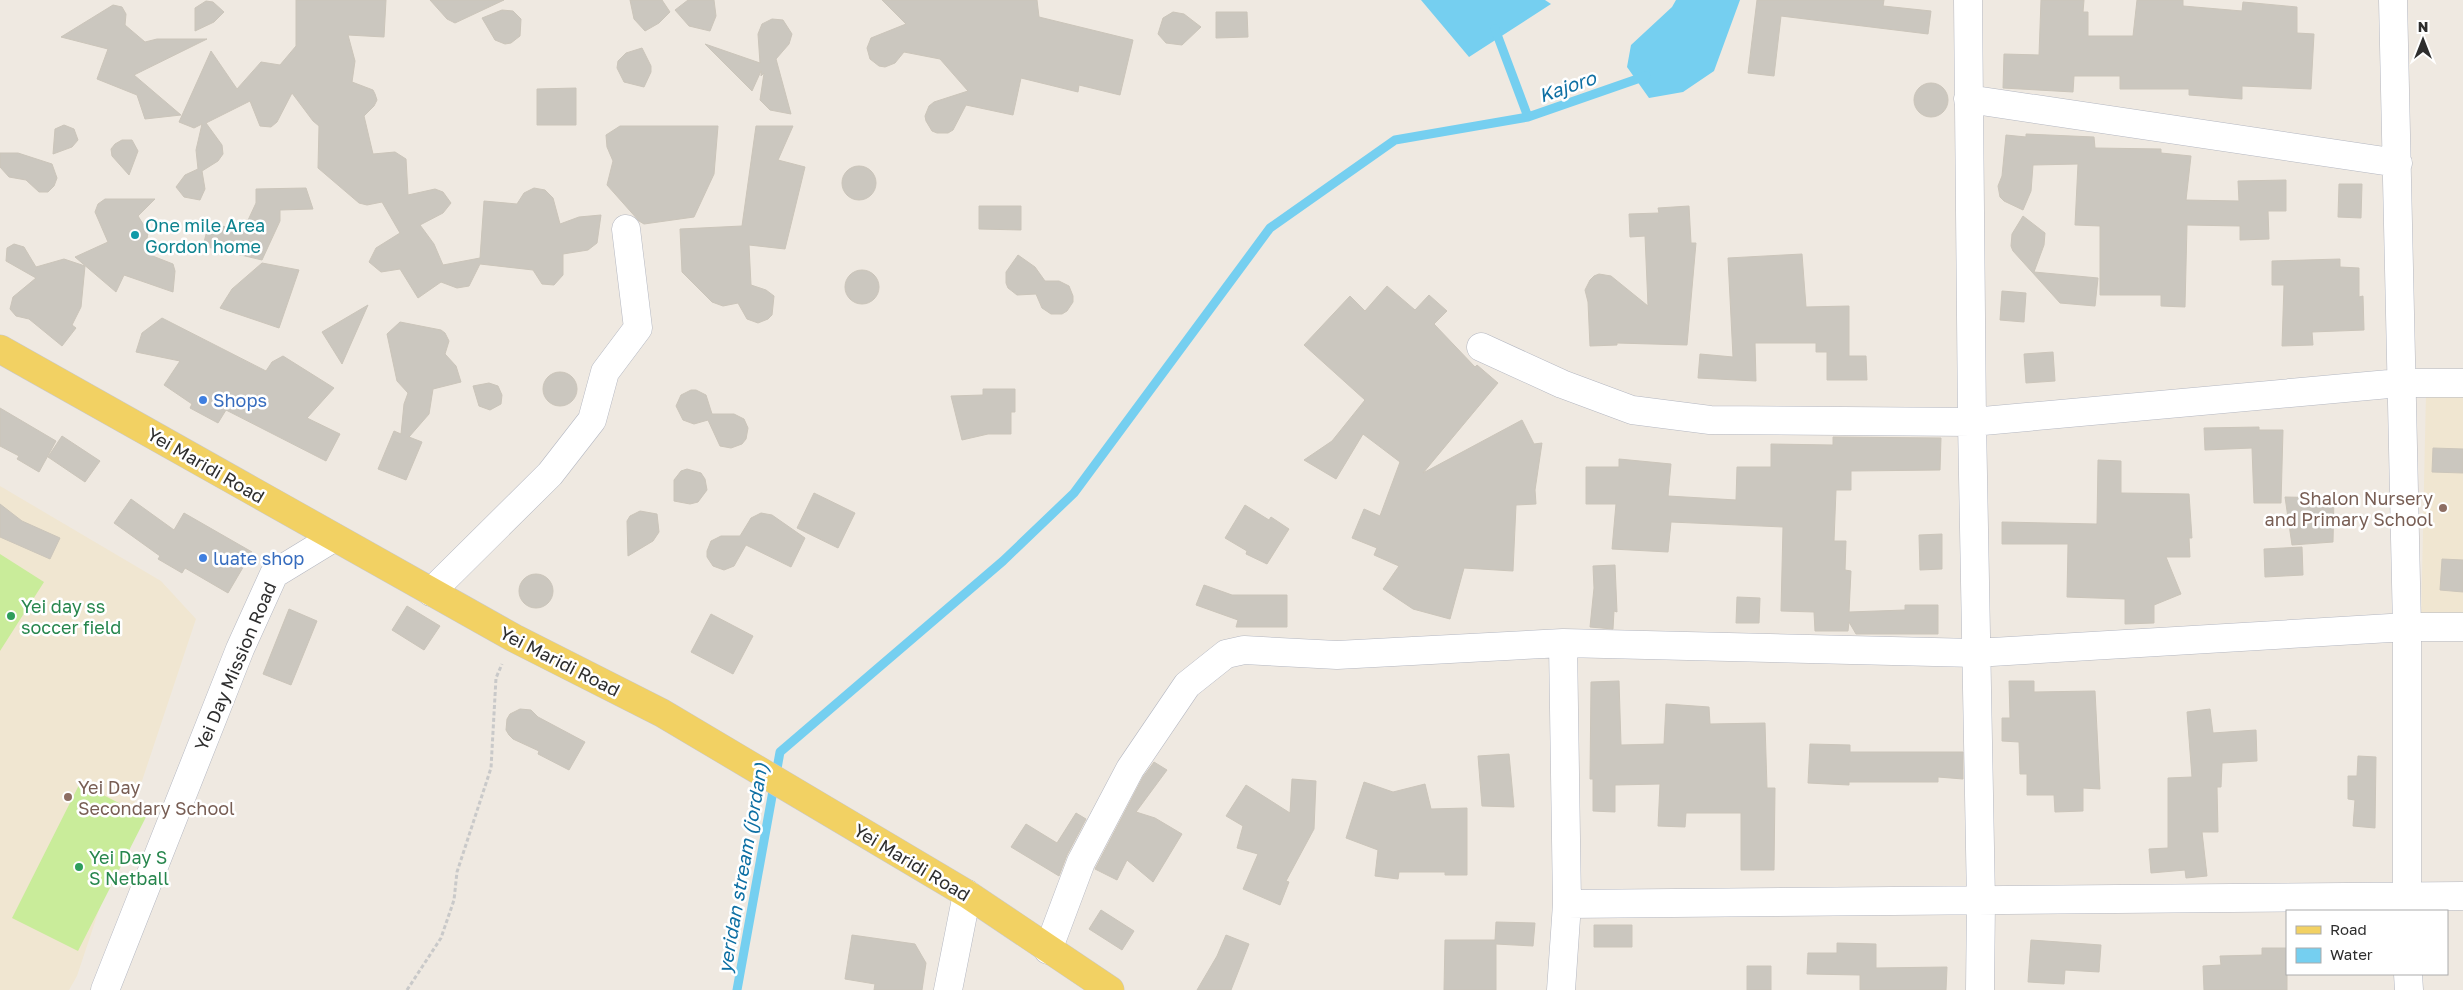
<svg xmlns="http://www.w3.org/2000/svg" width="2463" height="990" font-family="'Golos Text',sans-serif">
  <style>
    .education { fill: #f0e6d1 }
    .pitch { fill: #c9ec9a }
    .water { fill: #75cff0 }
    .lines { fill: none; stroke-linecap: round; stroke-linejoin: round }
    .stream { stroke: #75cff0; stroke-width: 9 }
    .building { fill: #cbc7bf; stroke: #cbc5ba }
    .minor-casing { stroke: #b4b7c1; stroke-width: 29 }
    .major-casing { stroke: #c9c9c9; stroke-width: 29 }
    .path { stroke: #c9c9c9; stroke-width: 3; stroke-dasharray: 4 2.5; stroke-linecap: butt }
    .minor { stroke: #fff; stroke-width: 28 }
    .major { stroke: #f2d163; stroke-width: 28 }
    .culture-dot { fill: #0f9aa8; stroke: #fff; stroke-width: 2 }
    .shop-dot { fill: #3f7fe0; stroke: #fff; stroke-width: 2 }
    .education-dot { fill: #8d6e63; stroke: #fff; stroke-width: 2 }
    .leisure-dot { fill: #2e9e5b; stroke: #fff; stroke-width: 2 }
    .labels { text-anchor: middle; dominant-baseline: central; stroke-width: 5; stroke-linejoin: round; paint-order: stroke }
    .culture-label { font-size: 18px; fill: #0d838f; stroke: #fff; text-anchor: start }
    .shop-label { font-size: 18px; fill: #366cbe; stroke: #fff; text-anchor: start }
    .street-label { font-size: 18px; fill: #2e2e2e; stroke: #fff }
    .education-label { font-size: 18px; fill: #785e54; stroke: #fff; text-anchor: end }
    .leisure-label { font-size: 18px; fill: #27864d; stroke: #fff; text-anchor: start }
    .water-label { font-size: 19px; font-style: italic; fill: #0d6fa3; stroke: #fff }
  </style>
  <rect width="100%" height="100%" fill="#efe9e1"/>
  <!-- education -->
  <path class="education" d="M 2426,393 L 2463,394 L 2463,621 L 2421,622 Z
    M 0,486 L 161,581 L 196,619 L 77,976 L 69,990 L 0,990 Z"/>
  <!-- pitch -->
  <path class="pitch" d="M 0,554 L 44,582 L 0,651 Z
    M 80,783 L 146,817 L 78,951 L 12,918 Z"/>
  <!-- water -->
  <path class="water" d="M 1421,0 L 1545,0 L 1551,4 L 1469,57 Z
    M 1676,0 L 1740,0 L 1714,71 L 1683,92 L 1649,98 L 1627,67 L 1631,45 L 1672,7 Z"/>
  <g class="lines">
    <!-- stream -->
    <path class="stream" d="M 1495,29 L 1528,117
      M 737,990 L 780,752 L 1003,561 L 1074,493 L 1270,228 L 1395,140 L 1528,117 L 1646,76"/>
  </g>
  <!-- building -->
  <path class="building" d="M 296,0 L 386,0 L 384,37 L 348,35 L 355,61 L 352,82 L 373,90 L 375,94 L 377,100 L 374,106 L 364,116 L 373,154 L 395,152 L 406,159 L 408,195 L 435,189 L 443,192 L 451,203 L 443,213 L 420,225 L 434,244 L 443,265 L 480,258 L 484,201 L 517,204 L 524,193 L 534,188 L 545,190 L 553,198 L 560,224 L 579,217 L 601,215 L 597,243 L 588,250 L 563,254 L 563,275 L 554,285 L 542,284 L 533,270 L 480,264 L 469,286 L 457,288 L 441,282 L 418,298 L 400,269 L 381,272 L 369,262 L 376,248 L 400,233 L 382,202 L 367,205 L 359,203 L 318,168 L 319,126 L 313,121 L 292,93 L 277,122 L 271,127 L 260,126 L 250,101 L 206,123 L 222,145 L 223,154 L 218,161 L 202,171 L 205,189 L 200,200 L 184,197 L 176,187 L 185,175 L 198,169 L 196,150 L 202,124 L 194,128 L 179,122 L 211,51 L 237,89 L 261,62 L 280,65 L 296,46 Z
    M 430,0 L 504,0 L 455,23 L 447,19 Z
    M 630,0 L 662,0 L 670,12 L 659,23 L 645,31 L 634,19 Z
    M 688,0 L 714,0 L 716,16 L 710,31 L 689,26 L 675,10 Z
    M 882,0 L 1037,0 L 1039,17 L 1133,40 L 1120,95 L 1079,85 L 1078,92 L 1021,78 L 1013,115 L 966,105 L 953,130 L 948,133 L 937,133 L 932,131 L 926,121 L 925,116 L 929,106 L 934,102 L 968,91 L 940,59 L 904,52 L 895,63 L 885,67 L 879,66 L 870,59 L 867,48 L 871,38 L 906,24 Z
    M 1757,0 L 1884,0 L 1883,6 L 1931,11 L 1928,34 L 1781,16 L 1774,76 L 1748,73 Z
    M 2041,0 L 2084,0 L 2083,12 L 2088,12 L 2088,36 L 2133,36 L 2137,0 L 2183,0 L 2183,6 L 2242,11 L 2243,2 L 2297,7 L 2297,33 L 2314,34 L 2311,89 L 2242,86 L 2242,99 L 2189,95 L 2189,89 L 2120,89 L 2120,76 L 2074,76 L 2073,92 L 2003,88 L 2004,54 L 2039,55 Z
    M 206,1 L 213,2 L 224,12 L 214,22 L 195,31 L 195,8 Z
    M 113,5 L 122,7 L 126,14 L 125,25 L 145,42 L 157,39 L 207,39 L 134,75 L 181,115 L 145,119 L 137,95 L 97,79 L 108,49 L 61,37 Z
    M 502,10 L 513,11 L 521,19 L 520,36 L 511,43 L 505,44 L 495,40 L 482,18 Z
    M 1173,12 L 1184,14 L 1201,27 L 1182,45 L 1166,43 L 1158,34 L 1163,18 Z
    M 1216,12 L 1247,12 L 1248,37 L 1216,38 Z
    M 772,19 L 783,20 L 792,34 L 789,44 L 776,59 L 791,114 L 770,110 L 760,100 L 764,73 L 761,76 L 761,71 L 752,91 L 705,44 L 760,63 L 758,34 L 762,24 Z
    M 642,48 L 651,66 L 651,72 L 644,87 L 624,82 L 617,68 L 618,61 L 626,53 Z
    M1914 100a17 17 0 1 1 34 0a17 17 0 1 1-34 0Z
    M 576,88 L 576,125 L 537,125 L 537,89 Z
    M 64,125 L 74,129 L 78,140 L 72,147 L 53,154 L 55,129 Z
    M 620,126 L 718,126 L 714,174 L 694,217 L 644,224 L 639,221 L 607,185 L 613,161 L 607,147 L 606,135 Z
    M 756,126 L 793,126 L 778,160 L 805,167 L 785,249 L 749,245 L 751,285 L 766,290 L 774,296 L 772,315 L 768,319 L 758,323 L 747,319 L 738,303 L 723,306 L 712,302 L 682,272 L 680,229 L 742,226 Z
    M 2026,134 L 2094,137 L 2095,148 L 2161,149 L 2161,153 L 2191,156 L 2186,200 L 2239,201 L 2238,181 L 2286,180 L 2286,211 L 2268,211 L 2269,239 L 2240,240 L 2240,226 L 2187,225 L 2185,307 L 2161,306 L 2161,295 L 2100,295 L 2100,226 L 2075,225 L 2078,164 L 2033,165 L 2031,191 L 2023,210 L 2004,201 L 2000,197 L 1998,186 L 2002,176 L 2006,135 L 2026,137 Z
    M 122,140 L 132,140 L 138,151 L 129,175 L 112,156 L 111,149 L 115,144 Z
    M 0,153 L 18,153 L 52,164 L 57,178 L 54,186 L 48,192 L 39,192 L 26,180 L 9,177 L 0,167 Z
    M842 183a17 17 0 1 1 34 0a17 17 0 1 1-34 0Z
    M 2339,184 L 2362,184 L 2361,218 L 2338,217 Z
    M 306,188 L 313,209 L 280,210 L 280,221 L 262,260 L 203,246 L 209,223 L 243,231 L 256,203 L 256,189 Z
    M 105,199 L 155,199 L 138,216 L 148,232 L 145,253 L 173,264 L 175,271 L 173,292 L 124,275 L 116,292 L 75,257 L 108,242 L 95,212 L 98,204 Z
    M 979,206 L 1021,206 L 1021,230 L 979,229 Z
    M 1689,206 L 1691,243 L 1696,243 L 1687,345 L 1617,343 L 1617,345 L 1590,346 L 1588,302 L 1585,290 L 1590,280 L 1594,276 L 1599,274 L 1611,276 L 1648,306 L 1645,236 L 1630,237 L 1629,214 L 1659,213 L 1658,208 Z
    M 2023,216 L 2045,233 L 2044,245 L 2034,272 L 2098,278 L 2095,306 L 2060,303 L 2013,251 L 2011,246 L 2012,234 Z
    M 14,244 L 24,247 L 36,267 L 64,259 L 85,266 L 81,307 L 72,325 L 76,328 L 62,346 L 29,319 L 16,316 L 10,309 L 13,297 L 36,278 L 6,261 L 7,248 Z
    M 1802,254 L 1806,307 L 1849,306 L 1849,356 L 1866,356 L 1867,380 L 1827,380 L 1827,352 L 1816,352 L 1816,343 L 1755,343 L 1756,381 L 1698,378 L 1700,354 L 1733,357 L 1728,258 Z
    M 1018,255 L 1035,267 L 1045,281 L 1059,281 L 1069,286 L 1073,296 L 1073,302 L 1067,311 L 1062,314 L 1051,314 L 1042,308 L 1036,294 L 1017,295 L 1008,288 L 1006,283 L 1006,272 Z
    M 2340,259 L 2340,267 L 2359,268 L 2359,297 L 2363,296 L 2364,330 L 2312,332 L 2313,345 L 2282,346 L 2284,285 L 2272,285 L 2272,261 Z
    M 262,263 L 299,270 L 279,328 L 220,308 L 232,289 Z
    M845 287a17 17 0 1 1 34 0a17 17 0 1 1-34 0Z
    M 1387,286 L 1415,310 L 1429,295 L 1447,311 L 1434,324 L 1475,367 L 1477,365 L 1498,383 L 1423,473 L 1522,420 L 1534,444 L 1542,443 L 1535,490 L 1536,504 L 1516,505 L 1513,571 L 1464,568 L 1450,619 L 1413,609 L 1383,589 L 1399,566 L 1374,555 L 1377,548 L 1352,538 L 1364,509 L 1380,516 L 1400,462 L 1363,434 L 1336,479 L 1304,460 L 1332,441 L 1365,400 L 1304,345 L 1350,296 L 1365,311 Z
    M 2002,291 L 2026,293 L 2024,322 L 2000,320 Z
    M 368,305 L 342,364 L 322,332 Z
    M 162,318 L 266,371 L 272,362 L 283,356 L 334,388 L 307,418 L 340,434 L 326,461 L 226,410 L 218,423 L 190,408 L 192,404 L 164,385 L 180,361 L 136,352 L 142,333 Z
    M 400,322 L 441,330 L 445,333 L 449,341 L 445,354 L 456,366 L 461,382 L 433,389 L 429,414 L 409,437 L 422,442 L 406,480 L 378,469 L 394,431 L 401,434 L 404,404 L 408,393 L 397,381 L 387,334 Z
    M 2053,352 L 2055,381 L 2026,383 L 2024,354 Z
    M543 389a17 17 0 1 1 34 0a17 17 0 1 1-34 0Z
    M 489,383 L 498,386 L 502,395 L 501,404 L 490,410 L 479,406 L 473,386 Z
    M 983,389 L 1015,389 L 1015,412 L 1011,412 L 1011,434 L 988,434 L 962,440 L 951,396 L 983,395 Z
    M 691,390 L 696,390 L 706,395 L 712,414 L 734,414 L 744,419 L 748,428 L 746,439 L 742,444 L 731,448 L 720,446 L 708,420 L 694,424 L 683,420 L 676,406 L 681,395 Z
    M 0,408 L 56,441 L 39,472 L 17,459 L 19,456 L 0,446 Z
    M 2259,427 L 2259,430 L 2283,430 L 2281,503 L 2254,503 L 2252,448 L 2205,450 L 2204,428 Z
    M 62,436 L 100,461 L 85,482 L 48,457 Z
    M 1833,437 L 1941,438 L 1940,470 L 1851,471 L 1851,490 L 1836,490 L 1834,541 L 1846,541 L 1845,570 L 1851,571 L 1849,612 L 1905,610 L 1905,605 L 1938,605 L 1938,634 L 1856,634 L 1849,622 L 1848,631 L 1815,631 L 1814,612 L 1781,611 L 1783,527 L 1671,522 L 1668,552 L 1612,549 L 1616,504 L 1586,504 L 1586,467 L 1619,467 L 1619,459 L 1671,464 L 1668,496 L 1736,500 L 1737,467 L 1771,467 L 1771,444 L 1833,445 Z
    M 2433,448 L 2463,449 L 2463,473 L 2432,472 Z
    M 2098,460 L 2121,461 L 2121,493 L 2189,494 L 2192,538 L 2189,538 L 2190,557 L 2166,557 L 2181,594 L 2154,605 L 2154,623 L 2125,624 L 2125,599 L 2067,597 L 2068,544 L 2002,544 L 2002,522 L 2097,524 Z
    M 687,469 L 701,473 L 705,479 L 707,490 L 698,502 L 690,504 L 674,501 L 674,480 L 681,471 Z
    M 814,493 L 855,513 L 838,548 L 797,528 Z
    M 2285,497 L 2334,498 L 2333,542 L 2292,545 Z
    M 131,499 L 174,530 L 184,513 L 252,552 L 228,593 L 185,568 L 182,573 L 158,559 L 160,556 L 114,523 Z
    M 0,504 L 22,521 L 60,538 L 50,559 L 0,537 Z
    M 1245,505 L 1269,520 L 1271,517 L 1289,529 L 1267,564 L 1246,554 L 1247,551 L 1225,538 Z
    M 640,511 L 657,514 L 659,532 L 653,541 L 628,556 L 627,521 L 630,516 Z
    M 761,513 L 772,515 L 805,538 L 791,567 L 746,545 L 734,566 L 724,570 L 713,566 L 707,557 L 707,551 L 711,541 L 721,536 L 740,536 L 751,518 Z
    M 1942,534 L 1942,569 L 1920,570 L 1919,535 Z
    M 2302,547 L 2303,575 L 2265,577 L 2264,549 Z
    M 2442,559 L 2463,560 L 2463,592 L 2440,590 Z
    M 1615,565 L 1617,612 L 1614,611 L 1613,629 L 1590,627 L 1594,588 L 1593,566 Z
    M519 591a17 17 0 1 1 34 0a17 17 0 1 1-34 0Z
    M 1204,585 L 1232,595 L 1287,595 L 1287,627 L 1236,627 L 1238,620 L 1196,605 Z
    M 1737,597 L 1760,598 L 1759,623 L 1736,623 Z
    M 407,606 L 440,626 L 424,650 L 392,630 Z
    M 289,609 L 317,621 L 291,685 L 263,674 Z
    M 711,614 L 753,636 L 733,674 L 691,652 Z
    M 1619,681 L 1621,745 L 1664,744 L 1666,704 L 1709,707 L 1710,724 L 1765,723 L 1767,788 L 1775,788 L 1774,870 L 1741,870 L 1741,813 L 1686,813 L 1685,827 L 1658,826 L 1660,784 L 1615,785 L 1615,812 L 1593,811 L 1593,779 L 1590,779 L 1591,682 Z
    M 2009,681 L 2034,681 L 2034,692 L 2095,691 L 2100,789 L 2083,788 L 2083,811 L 2055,812 L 2054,795 L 2027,795 L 2027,774 L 2020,774 L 2019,742 L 2002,741 L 2002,718 L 2010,718 Z
    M 520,709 L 531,710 L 538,717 L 585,742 L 569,770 L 538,754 L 539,751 L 513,739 L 509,735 L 506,730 L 507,719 L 510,714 Z
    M 2210,709 L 2213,733 L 2256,730 L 2257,761 L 2222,763 L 2221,787 L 2217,787 L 2218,832 L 2202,832 L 2207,876 L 2186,878 L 2185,870 L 2151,873 L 2149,849 L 2168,848 L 2168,778 L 2192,777 L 2187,712 Z
    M 1810,744 L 1850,745 L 1850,752 L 1963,752 L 1963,779 L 1938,777 L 1938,782 L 1849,782 L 1849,785 L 1808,783 Z
    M 1509,754 L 1514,807 L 1482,806 L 1478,756 Z
    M 2358,756 L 2376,757 L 2375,828 L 2353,826 L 2355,800 L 2348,799 L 2348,776 L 2357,776 Z
    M 1154,762 L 1167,770 L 1136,812 L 1155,818 L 1182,834 L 1153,882 L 1127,860 L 1117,880 L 1095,869 L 1143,777 Z
    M 1292,779 L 1316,781 L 1314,829 L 1286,881 L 1289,882 L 1280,905 L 1243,889 L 1258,854 L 1237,848 L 1243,826 L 1226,816 L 1246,785 L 1290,813 Z
    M 1364,782 L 1393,792 L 1425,784 L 1431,809 L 1467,808 L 1467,875 L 1445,875 L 1445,872 L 1399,872 L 1398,879 L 1375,876 L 1378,850 L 1346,838 Z
    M 1076,813 L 1086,819 L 1067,855 L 1059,876 L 1011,847 L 1026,824 L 1057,843 Z
    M 1101,910 L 1134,931 L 1122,950 L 1089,929 Z
    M 1496,922 L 1535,923 L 1533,946 L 1496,944 L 1496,990 L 1444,990 L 1445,940 L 1495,940 Z
    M 1594,925 L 1632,925 L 1632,947 L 1594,947 Z
    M 852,935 L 915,944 L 926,963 L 922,990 L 874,990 L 875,984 L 845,979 Z
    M 1226,935 L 1249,944 L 1231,990 L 1197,990 L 1217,956 Z
    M 2031,940 L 2101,945 L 2099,972 L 2065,970 L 2064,984 L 2028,982 Z
    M 1837,943 L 1876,944 L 1876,968 L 1947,967 L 1946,990 L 1860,990 L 1860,975 L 1807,974 L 1808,953 L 1837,953 Z
    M 2262,948 L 2287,948 L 2287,990 L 2204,990 L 2203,966 L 2221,965 L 2220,956 L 2262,955 Z
    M 1747,966 L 1771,966 L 1771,990 L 1747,990 Z"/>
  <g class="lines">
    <defs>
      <path id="minor" d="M 1968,0 L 1972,422 L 1981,901 L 1980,990
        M 2393,0 L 2407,627 L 2407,911
        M 1968,99 L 2398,163
        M 1481,347 L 1562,384 L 1632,410 L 1710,420 L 1972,422 L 2400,383 L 2463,383
        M 431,592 L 550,474 L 592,420 L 605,372 L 638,328 L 626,229
        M 1567,904 L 2463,896
        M 1048,950 L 1081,862 L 1130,769 L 1187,685 L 1226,654 L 1244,650 L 1337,655 L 1563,643 L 1975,653 L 2407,627 L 2463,627
        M 2408,974 L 2409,990
        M 105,990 L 240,649 L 274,574 L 333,538
        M 948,990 L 967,894
        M 1561,990 L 1567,904 L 1563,643"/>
      <path id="major" d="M 0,349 L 514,638 L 662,713 L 967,894 L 1110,990"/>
    </defs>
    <!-- minor casing -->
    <use href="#minor" class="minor-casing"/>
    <!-- major casing -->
    <use href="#major" class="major-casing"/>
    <!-- path -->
    <path class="path" d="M 407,990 L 441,938 L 454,900 L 457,872 L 491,768 L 496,678 L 502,664"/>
    <!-- minor -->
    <use href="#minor" class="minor"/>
    <!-- major -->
    <use href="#major" class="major"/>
  </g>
  <!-- markers -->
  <circle class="culture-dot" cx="135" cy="235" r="5"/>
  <g class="shop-dot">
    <circle cx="203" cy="400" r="5"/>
    <circle cx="203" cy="558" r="5"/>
  </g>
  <g class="education-dot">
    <circle cx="2443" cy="508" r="5"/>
    <circle cx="68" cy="797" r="5"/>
  </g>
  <g class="leisure-dot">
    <circle cx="11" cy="616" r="5"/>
    <circle cx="79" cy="867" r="5"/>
  </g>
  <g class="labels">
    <!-- culture labels -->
    <g class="culture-label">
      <text x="145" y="225">One mile Area<tspan x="145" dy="21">Gordon home</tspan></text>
    </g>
    <!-- shop labels -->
    <g class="shop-label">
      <text x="213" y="400">Shops</text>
      <text x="213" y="558">luate shop</text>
    </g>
    <!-- street labels -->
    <g class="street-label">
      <text transform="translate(206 465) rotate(30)">Yei Maridi Road</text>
      <text transform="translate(560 661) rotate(27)">Yei Maridi Road</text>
      <text transform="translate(235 666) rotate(-67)">Yei Day Mission Road</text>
      <text transform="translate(912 862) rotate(31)">Yei Maridi Road</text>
    </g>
    <!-- education labels -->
    <g class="education-label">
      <text x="2433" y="498">Shalon Nursery<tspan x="2433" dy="21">and Primary School</tspan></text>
      <text x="78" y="787" text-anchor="start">Yei Day<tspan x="78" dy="21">Secondary School</tspan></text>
    </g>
    <!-- leisure labels -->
    <g class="leisure-label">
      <text x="21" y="606">Yei day ss<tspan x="21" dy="21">soccer field</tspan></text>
      <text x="89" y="857">Yei Day S<tspan x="89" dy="21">S Netball</tspan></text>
    </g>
    <!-- water labels -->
    <g class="water-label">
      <text transform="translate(1567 86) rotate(-19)">Kajoro</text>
      <text transform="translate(742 868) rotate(-80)">yeridan stream (jordan)</text>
    </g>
  </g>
  <!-- legend -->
  <rect x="2286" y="910" width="162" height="65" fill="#ffffff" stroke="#ababab"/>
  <rect x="2296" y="926" width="25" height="8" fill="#f2d163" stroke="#ababab"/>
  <text x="2330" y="935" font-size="15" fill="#2e2e2e">Road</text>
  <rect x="2296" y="948" width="25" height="15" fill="#75cff0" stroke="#ababab"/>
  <text x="2330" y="960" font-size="15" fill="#2e2e2e">Water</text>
  <!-- north arrow -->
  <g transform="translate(2423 40)" stroke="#ffffff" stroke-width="4" paint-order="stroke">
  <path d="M0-4L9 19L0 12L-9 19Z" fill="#2e2e2e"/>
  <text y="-8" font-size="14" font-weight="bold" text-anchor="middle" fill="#2e2e2e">N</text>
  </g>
</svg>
